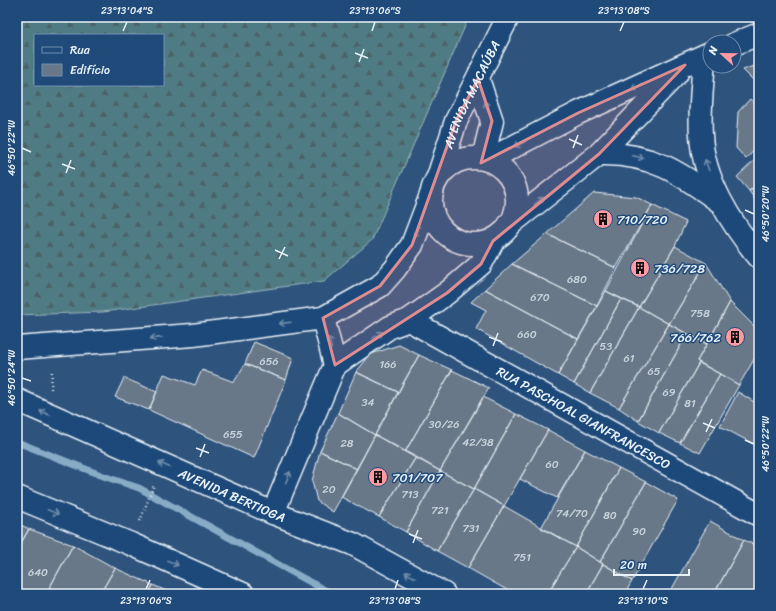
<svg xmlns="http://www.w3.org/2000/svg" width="776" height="611" font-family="Sriracha,sans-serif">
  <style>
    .forest { fill: url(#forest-firs); stroke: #9cb6be; fill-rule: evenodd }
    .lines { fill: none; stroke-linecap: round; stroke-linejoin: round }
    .stream { stroke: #88abc6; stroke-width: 7 }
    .building { fill: #697888; stroke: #e8f1f8 }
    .street-casing { stroke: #e8f1f8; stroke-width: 25 }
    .secondary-casing { stroke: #e8f1f8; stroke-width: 25 }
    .path { stroke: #e8f1f8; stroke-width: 2.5; stroke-dasharray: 1 3; stroke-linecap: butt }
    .street { stroke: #1f4a7a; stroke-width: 22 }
    .secondary { stroke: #1f4a7a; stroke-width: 22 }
    .oneway { stroke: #6f8dac }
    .marked { fill: #df8c90; fill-opacity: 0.2; stroke: #df8c90; stroke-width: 3; stroke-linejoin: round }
    .ticks { fill: none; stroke: #e8f1f8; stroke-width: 1.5 }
    .labels { text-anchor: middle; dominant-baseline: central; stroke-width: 3; stroke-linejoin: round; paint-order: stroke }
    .number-label { font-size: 11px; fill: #c8d3dc }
    .street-label { font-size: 13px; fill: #e8f1f8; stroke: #1f4a7a }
    .poi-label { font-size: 13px; fill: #e8f1f8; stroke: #1f4a7a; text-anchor: start }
    .neatline { fill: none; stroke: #e8f1f8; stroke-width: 1.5 }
    .ticks-label { font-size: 10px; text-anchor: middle; fill: #e8f1f8 }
  </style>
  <defs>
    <pattern id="forest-firs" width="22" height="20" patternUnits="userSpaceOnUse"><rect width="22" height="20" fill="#507c84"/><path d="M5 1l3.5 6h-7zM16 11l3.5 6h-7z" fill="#4b6267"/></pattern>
  </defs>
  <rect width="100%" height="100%" fill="#2e537d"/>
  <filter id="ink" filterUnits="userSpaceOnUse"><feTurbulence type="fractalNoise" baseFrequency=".025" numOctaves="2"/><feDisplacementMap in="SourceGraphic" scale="8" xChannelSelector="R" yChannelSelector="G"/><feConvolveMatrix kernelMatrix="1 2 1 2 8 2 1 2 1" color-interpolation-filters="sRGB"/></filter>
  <g filter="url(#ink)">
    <!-- forest -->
    <path class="forest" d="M 17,17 L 469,17 L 372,240 L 324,281 L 103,312 L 17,315 ZM 35,35 L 163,35 L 163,85 L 35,85 Z"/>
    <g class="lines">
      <!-- stream -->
      <path class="stream" d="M 17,442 L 106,477 L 139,488 L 332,594"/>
    </g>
    <!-- building -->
    <path class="building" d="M 759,64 L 759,86 L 743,70 Z
      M 750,99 L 759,108 L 759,145 L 746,159 L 736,148 L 738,112 Z
      M 759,156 L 759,183 L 749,191 L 737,177 Z
      M 759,183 L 759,205 L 749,191 Z
      M 594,193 L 636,197 L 652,205 L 616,268 L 547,234 Z
      M 652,205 L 686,222 L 675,246 L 639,307 L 606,291 Z
      M 547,234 L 616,268 L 597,306 L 512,264 Z
      M 675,246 L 706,263 L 669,324 L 639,307 Z
      M 706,263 L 730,302 L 707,344 L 669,324 Z
      M 512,264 L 597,306 L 578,339 L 485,289 Z
      M 485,289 L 578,339 L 558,375 L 476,329 L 486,310 L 471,302 Z
      M 606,291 L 621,299 L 574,384 L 558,375 Z
      M 621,299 L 639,307 L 590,393 L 574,384 Z
      M 730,302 L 759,331 L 759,351 L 739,385 L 697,361 Z
      M 639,307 L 669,324 L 619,408 L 590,393 Z
      M 669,324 L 687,334 L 638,421 L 619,408 Z
      M 687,334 L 707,344 L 697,361 L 699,363 L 659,433 L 638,421 Z
      M 254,342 L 293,358 L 286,380 L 245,364 Z
      M 399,345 L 419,355 L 398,392 L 356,372 L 371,354 Z
      M 419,355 L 452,370 L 405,452 L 375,435 Z
      M 699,363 L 720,374 L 680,443 L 659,433 Z
      M 245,364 L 286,380 L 254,458 L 149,410 L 164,374 L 195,385 L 202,370 L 234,382 Z
      M 452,370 L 489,388 L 440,471 L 405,452 Z
      M 356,372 L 398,392 L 375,435 L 338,413 Z
      M 720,374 L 739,385 L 700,453 L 680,443 Z
      M 124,378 L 157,392 L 149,410 L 115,397 Z
      M 738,392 L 759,405 L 759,447 L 720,426 Z
      M 483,397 L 516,414 L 474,489 L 440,471 Z
      M 338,413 L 375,435 L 357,469 L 320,451 Z
      M 516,414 L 548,430 L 504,506 L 474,489 Z
      M 548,430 L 585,450 L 557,498 L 520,479 Z
      M 375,435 L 416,457 L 379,517 L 341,497 Z
      M 585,450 L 619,468 L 576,547 L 541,528 Z
      M 320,451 L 357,469 L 333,512 L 317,501 L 312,481 Z
      M 416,457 L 440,471 L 406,532 L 379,517 Z
      M 619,468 L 646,482 L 600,562 L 576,547 Z
      M 440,471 L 474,489 L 437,551 L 406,532 Z
      M 646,482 L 678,500 L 632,581 L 600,562 Z
      M 474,489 L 504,506 L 468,568 L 437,551 Z
      M 504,506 L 576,547 L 547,594 L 514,594 L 468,568 Z
      M 710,521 L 744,540 L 714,594 L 669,594 Z
      M 17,523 L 29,529 L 17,550 Z
      M 29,529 L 73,545 L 46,594 L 17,594 L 17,550 Z
      M 744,540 L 759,547 L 759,588 L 755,594 L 714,594 Z
      M 73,545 L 115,568 L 100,594 L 46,594 Z
      M 576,547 L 603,564 L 586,594 L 547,594 Z
      M 603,564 L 632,581 L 625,594 L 586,594 Z
      M 115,568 L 153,585 L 148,594 L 100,594 Z
      M 153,585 L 173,594 L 148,594 Z"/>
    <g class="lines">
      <defs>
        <g id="street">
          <path d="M 734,44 L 759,34"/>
          <path d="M 704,56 C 703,82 699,109 701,135 C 703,179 731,224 759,257"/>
          <path d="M 478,79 L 492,121 L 483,158"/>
          <path d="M 599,154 C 650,152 681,173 720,202"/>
          <circle cx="474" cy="201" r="43"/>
          <path d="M 488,160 L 578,113 L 710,53"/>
          <path id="s1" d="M 439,174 L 456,121 L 508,17"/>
          <path d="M 509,225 L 599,154 L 677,73"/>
          <path id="s2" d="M 409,320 L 759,515"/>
          <path d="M 17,348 L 193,335 L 323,318 L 380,286 L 395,269 L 412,245 L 431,195"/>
          <path d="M 335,365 L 368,342 L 390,327 L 409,320 L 447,293 L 481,264 L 493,241"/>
          <path d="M 273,513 L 335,365 L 323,318"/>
        </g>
        <g id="secondary">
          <path id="s3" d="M 17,400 L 273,513 L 353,544 L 444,594"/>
          <path d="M 17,497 L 131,544 L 243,594"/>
        </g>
      </defs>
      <!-- street casing -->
      <use href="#street" class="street-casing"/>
      <!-- secondary casing -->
      <use href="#secondary" class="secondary-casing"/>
      <!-- path -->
      <path class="path" d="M 51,389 L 52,370
        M 140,521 L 154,485"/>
      <!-- street -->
      <use href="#street" class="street"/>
      <!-- secondary -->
      <use href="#secondary" class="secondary"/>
    </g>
    <!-- one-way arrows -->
    <defs><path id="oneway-shaft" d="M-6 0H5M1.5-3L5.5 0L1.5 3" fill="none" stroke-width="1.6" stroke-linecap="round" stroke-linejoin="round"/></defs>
    <g class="oneway">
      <use href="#oneway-shaft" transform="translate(637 87) rotate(156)"/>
      <use href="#oneway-shaft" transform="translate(487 107) rotate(-109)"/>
      <use href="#oneway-shaft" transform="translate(520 144) rotate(154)"/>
      <use href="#oneway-shaft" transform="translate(638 157) rotate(14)"/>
      <use href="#oneway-shaft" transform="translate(707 165) rotate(-109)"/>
      <use href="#oneway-shaft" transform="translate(539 201) rotate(-38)"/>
      <use href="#oneway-shaft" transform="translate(417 232) rotate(111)"/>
      <use href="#oneway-shaft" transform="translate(285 323) rotate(173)"/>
      <use href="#oneway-shaft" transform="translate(378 335) rotate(-32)"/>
      <use href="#oneway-shaft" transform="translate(156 338) rotate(176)"/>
      <use href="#oneway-shaft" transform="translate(330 343) rotate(-104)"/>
      <use href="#oneway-shaft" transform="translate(45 413) rotate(-155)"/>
      <use href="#oneway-shaft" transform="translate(164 465) rotate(-157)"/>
      <use href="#oneway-shaft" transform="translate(288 477) rotate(-68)"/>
      <use href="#oneway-shaft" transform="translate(53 512) rotate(22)"/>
      <use href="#oneway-shaft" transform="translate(173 563) rotate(24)"/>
      <use href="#oneway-shaft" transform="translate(410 575) rotate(-151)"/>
    </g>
  </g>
  <!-- marked area -->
  <path class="marked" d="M 685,65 L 599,154 L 493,241 L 481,264 L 447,293 L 335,365 L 323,318 L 380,286 L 412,245 L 456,121 L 478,79 L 492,121 L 481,163 L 578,113 Z"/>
  <!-- ticks -->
  <path class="ticks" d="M 123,31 L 127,22M 372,31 L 375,22M 620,31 L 624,22M 355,53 L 368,58M 359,62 L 364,49M 569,139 L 582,145M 22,148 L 31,152M 573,148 L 578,135M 62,164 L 75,169M 66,173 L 71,160M 745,210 L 754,214M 275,250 L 288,256M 279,259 L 285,247M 489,337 L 502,342M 493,346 L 498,333M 22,378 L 31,381M 703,423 L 715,428M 706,432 L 712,419M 745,440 L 754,444M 196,448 L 209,453M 200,457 L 205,444M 409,534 L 422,539M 413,543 L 418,530M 146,589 L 150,580M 395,589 L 398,580M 643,589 L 647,580"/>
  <!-- icons -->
  <defs>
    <symbol id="building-disc" viewBox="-11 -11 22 22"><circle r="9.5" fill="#ff9aa2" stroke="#1f4a7a"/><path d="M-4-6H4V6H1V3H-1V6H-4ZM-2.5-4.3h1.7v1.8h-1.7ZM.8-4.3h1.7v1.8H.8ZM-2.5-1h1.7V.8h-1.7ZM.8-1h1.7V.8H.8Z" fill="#111"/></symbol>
  </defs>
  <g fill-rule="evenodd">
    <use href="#building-disc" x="592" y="208" width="22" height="22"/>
    <use href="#building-disc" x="629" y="257" width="22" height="22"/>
    <use href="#building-disc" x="724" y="326" width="22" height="22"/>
    <use href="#building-disc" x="367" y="466" width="22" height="22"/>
  </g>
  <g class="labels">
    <!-- number labels -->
    <g class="number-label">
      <text x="577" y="279">680</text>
      <text x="540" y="297">670</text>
      <text x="700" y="313">758</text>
      <text x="527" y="334">660</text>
      <text x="606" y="346">53</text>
      <text x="629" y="358">61</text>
      <text x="269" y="361">656</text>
      <text x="388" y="364">166</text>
      <text x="654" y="371">65</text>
      <text x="669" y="392">69</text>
      <text x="368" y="402">34</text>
      <text x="690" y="403">81</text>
      <text x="444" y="424">30/26</text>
      <text x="233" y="434">655</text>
      <text x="478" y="442">42/38</text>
      <text x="347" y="443">28</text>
      <text x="552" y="464">60</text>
      <text x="329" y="489">20</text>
      <text x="410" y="494">713</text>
      <text x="440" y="510">721</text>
      <text x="572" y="513">74/70</text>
      <text x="610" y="515">80</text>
      <text x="471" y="528">731</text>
      <text x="639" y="531">90</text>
      <text x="522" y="557">751</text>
      <text x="38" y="572">640</text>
    </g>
    <!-- street labels -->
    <g class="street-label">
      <text stroke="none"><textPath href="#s1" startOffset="86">AVENIDA MACAÚBA</textPath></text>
      <text stroke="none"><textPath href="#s2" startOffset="200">RUA PASCHOAL GIANFRANCESCO</textPath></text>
      <text stroke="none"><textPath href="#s3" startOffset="235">AVENIDA BERTIOGA</textPath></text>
    </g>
    <!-- poi labels -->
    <g class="poi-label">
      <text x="617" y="219">710/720</text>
      <text x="654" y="268">736/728</text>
      <text x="721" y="337" text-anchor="end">766/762</text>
      <text x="392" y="477">701/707</text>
    </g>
  </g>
  <!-- margin -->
  <rect width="776" height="611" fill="none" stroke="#1f4a7a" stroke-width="44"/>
  <!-- legend -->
  <rect x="34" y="34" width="130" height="52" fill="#1f4a7a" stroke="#6f8dac"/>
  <rect x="42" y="47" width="20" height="6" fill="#1f4a7a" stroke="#6f8dac"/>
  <text x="70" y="54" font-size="12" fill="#e8f1f8">Rua</text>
  <rect x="42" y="64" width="20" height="12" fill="#697888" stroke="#6f8dac"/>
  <text x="70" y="74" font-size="12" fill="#e8f1f8">Edifício</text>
  <!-- north arrow -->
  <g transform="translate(722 54) rotate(292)"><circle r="19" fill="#1f4a7a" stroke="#6f8dac"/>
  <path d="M0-3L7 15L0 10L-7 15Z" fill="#ff9aa2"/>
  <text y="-6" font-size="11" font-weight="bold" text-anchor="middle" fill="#e8f1f8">N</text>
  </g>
  <!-- scale -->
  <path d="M614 569v6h75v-6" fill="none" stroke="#e8f1f8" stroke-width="2"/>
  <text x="620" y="569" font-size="12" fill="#e8f1f8" stroke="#1f4a7a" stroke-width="3" paint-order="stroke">20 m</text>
  <rect x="22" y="22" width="732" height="567" class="neatline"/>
  <g class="ticks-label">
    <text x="127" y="14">23°13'04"S</text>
    <text x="375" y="14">23°13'06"S</text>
    <text x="624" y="14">23°13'08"S</text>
    <text transform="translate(11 148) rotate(-90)" y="4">46°50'22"W</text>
    <text transform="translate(765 214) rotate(-90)" y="4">46°50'20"W</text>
    <text transform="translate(11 378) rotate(-90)" y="4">46°50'24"W</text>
    <text transform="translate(765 444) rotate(-90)" y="4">46°50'22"W</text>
    <text x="146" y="604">23°13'06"S</text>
    <text x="395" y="604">23°13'08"S</text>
    <text x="643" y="604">23°13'10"S</text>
  </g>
</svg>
